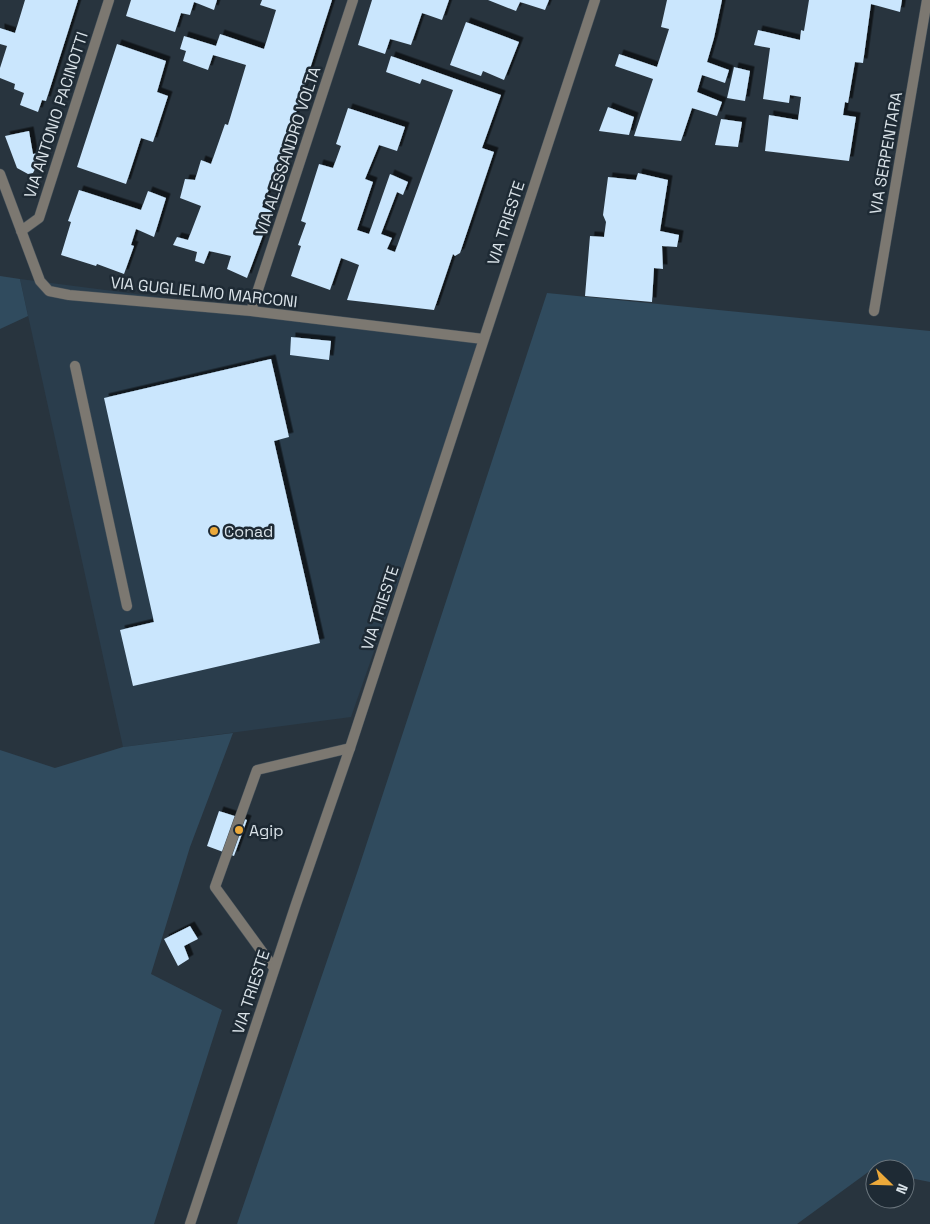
<svg xmlns="http://www.w3.org/2000/svg" width="930" height="1224" font-family="'Space Grotesk',sans-serif">
  <style>
    .built { fill: #2a3d4c }
    .green { fill: #304b5e }
    .building { fill: #cae6fd; filter: url(#shadow) }
    .lines { fill: none; stroke-linecap: round; stroke-linejoin: round }
    .service-casing { stroke: #445059; stroke-width: 11 }
    .minor-casing { stroke: #445059; stroke-width: 11 }
    .tertiary-casing { stroke: #445059; stroke-width: 11 }
    .service { stroke: #7c7871; stroke-width: 10 }
    .minor { stroke: #7c7871; stroke-width: 10 }
    .tertiary { stroke: #7c7871; stroke-width: 10 }
    .poi-dot { fill: #eca93a; stroke: #1e2a34; stroke-width: 2 }
    .labels { text-anchor: middle; dominant-baseline: central; stroke-width: 5; stroke-linejoin: round; paint-order: stroke }
    .street-label { font-size: 16px; fill: #d9e2e8; stroke: #1e2a34 }
    .poi-label { font-size: 16px; fill: #d9e2e8; stroke: #1e2a34; text-anchor: start }
  </style>
  <defs>
    <filter id="shadow"><feDropShadow dx="4.5" dy="-4.5" stdDeviation="0" flood-color="#0009"/></filter>
  </defs>
  <rect width="100%" height="100%" fill="#28343e"/>
  <!-- built -->
  <path class="built" d="M 20,279 L 483,339 L 351,717 L 123,747 Z"/>
  <!-- green -->
  <path class="green" d="M 0,276 L 20,279 L 28,316 L 0,329 Z
    M 547,293 L 930,331 L 930,1182 L 905,1177 L 905,1169 L 871,1170 L 797,1224 L 237,1224 L 358,870 Z
    M 233,733 L 190,847 L 151,974 L 222,1010 L 154,1224 L 0,1224 L 0,750 L 55,768 L 123,747 Z"/>
  <!-- building -->
  <path class="building" d="M 25,0 L 78,0 L 46,101 L 42,100 L 38,112 L 20,105 L 24,93 L 14,89 L 15,84 L 0,78 L 0,68 L 7,46 L 0,44 L 0,28 L 15,33 Z
    M 131,0 L 217,0 L 214,10 L 194,2 L 190,15 L 181,13 L 175,32 L 126,16 Z
    M 262,0 L 332,0 L 283,153 L 262,207 L 272,211 L 247,278 L 227,269 L 231,256 L 209,251 L 204,264 L 195,261 L 197,252 L 173,245 L 177,237 L 188,240 L 201,206 L 180,198 L 185,179 L 195,180 L 201,160 L 211,164 L 225,124 L 228,125 L 246,65 L 213,55 L 208,70 L 183,61 L 186,51 L 180,49 L 184,36 L 216,46 L 220,34 L 264,49 L 276,10 L 260,5 Z
    M 372,0 L 449,0 L 442,20 L 422,13 L 411,45 L 390,39 L 385,54 L 358,45 Z
    M 488,0 L 549,0 L 545,10 L 520,2 L 516,11 Z
    M 667,0 L 722,0 L 714,38 L 707,62 L 729,70 L 725,83 L 702,75 L 697,92 L 722,102 L 717,116 L 692,108 L 681,141 L 634,136 L 653,79 L 615,66 L 619,54 L 657,67 L 669,29 L 661,27 Z
    M 809,0 L 902,0 L 900,12 L 871,4 L 863,63 L 855,62 L 848,103 L 845,102 L 843,115 L 856,117 L 849,161 L 765,151 L 769,115 L 798,120 L 801,97 L 790,95 L 789,103 L 763,99 L 770,48 L 754,45 L 758,30 L 800,40 L 801,30 L 804,31 Z
    M 466,22 L 519,42 L 504,80 L 483,71 L 481,76 L 450,65 Z
    M 117,44 L 166,61 L 157,92 L 168,96 L 153,142 L 141,138 L 126,184 L 77,167 Z
    M 391,56 L 501,95 L 482,148 L 494,152 L 460,253 L 455,256 L 453,254 L 434,310 L 347,300 L 359,265 L 341,258 L 330,290 L 291,276 L 301,246 L 298,245 L 306,223 L 301,221 L 319,164 L 333,168 L 341,146 L 336,144 L 348,108 L 405,127 L 397,151 L 379,145 L 365,179 L 373,182 L 357,230 L 369,234 L 390,174 L 408,182 L 403,195 L 397,192 L 381,234 L 392,238 L 387,249 L 395,252 L 453,90 L 422,79 L 420,84 L 386,72 Z
    M 734,67 L 750,71 L 745,101 L 727,98 Z
    M 608,107 L 634,117 L 629,135 L 599,131 Z
    M 721,119 L 742,122 L 738,147 L 715,145 Z
    M 29,131 L 33,154 L 39,153 L 42,155 L 33,173 L 28,174 L 17,168 L 5,136 Z
    M 638,173 L 668,180 L 660,231 L 679,235 L 677,247 L 662,246 L 663,269 L 654,268 L 652,302 L 585,296 L 590,236 L 604,237 L 606,222 L 603,215 L 608,177 L 636,180 Z
    M 79,190 L 141,210 L 148,191 L 166,198 L 154,237 L 136,229 L 131,245 L 134,246 L 124,274 L 97,264 L 96,266 L 61,255 L 71,222 L 68,221 Z
    M 291,337 L 331,341 L 329,360 L 290,355 Z
    M 271,359 L 289,437 L 274,441 L 320,643 L 133,686 L 120,630 L 154,622 L 104,398 Z
    M 219,811 L 247,820 L 234,856 L 207,846 Z
    M 190,926 L 198,939 L 184,946 L 189,959 L 178,966 L 164,939 Z"/>
  <g class="lines">
    <defs>
      <path id="service" d="M 75,366 L 127,606
        M 274,968 L 215,887 L 257,770 L 350,748"/>
      <path id="minor" d="M 0,174 L 40,281 L 49,291 L 69,295 L 251,311 L 483,339
        M 21,231 L 39,218 L 109,0
        M 251,311 L 353,0
        M 874,311 L 927,0"/>
      <path id="tertiary" d="M 190,1224 L 296,904 L 350,748 L 595,0"/>
    </defs>
    <!-- service casing -->
    <use href="#service" class="service-casing"/>
    <!-- minor casing -->
    <use href="#minor" class="minor-casing"/>
    <!-- tertiary casing -->
    <use href="#tertiary" class="tertiary-casing"/>
    <!-- service -->
    <use href="#service" class="service"/>
    <!-- minor -->
    <use href="#minor" class="minor"/>
    <!-- tertiary -->
    <use href="#tertiary" class="tertiary"/>
  </g>
  <!-- markers -->
  <g class="poi-dot">
    <circle cx="214" cy="531" r="5"/>
    <circle cx="239" cy="830" r="5"/>
  </g>
  <g class="labels">
    <!-- street labels -->
    <g class="street-label">
      <text transform="translate(56 115) rotate(-72)">VIA ANTONIO PACINOTTI</text>
      <text transform="translate(288 151) rotate(-72)">VIA ALESSANDRO VOLTA</text>
      <text transform="translate(886 153) rotate(-80)">VIA SERPENTARA</text>
      <text transform="translate(506 223) rotate(-72)">VIA TRIESTE</text>
      <text transform="translate(204 292) rotate(6)">VIA GUGLIELMO MARCONI</text>
      <text transform="translate(380 608) rotate(-72)">VIA TRIESTE</text>
      <text transform="translate(251 992) rotate(-72)">VIA TRIESTE</text>
    </g>
    <!-- poi labels -->
    <g class="poi-label">
      <text x="224" y="531">Conad</text>
      <text x="249" y="830">Agip</text>
    </g>
  </g>
  <!-- north arrow -->
  <g transform="translate(890 1184) rotate(113)"><circle r="24" fill="#1e2a34" stroke="#69747c"/>
  <path d="M0-4L9 19L0 12L-9 19Z" fill="#eca93a"/>
  <text y="-8" font-size="14" font-weight="bold" text-anchor="middle" fill="#d9e2e8">N</text>
  </g>
</svg>
